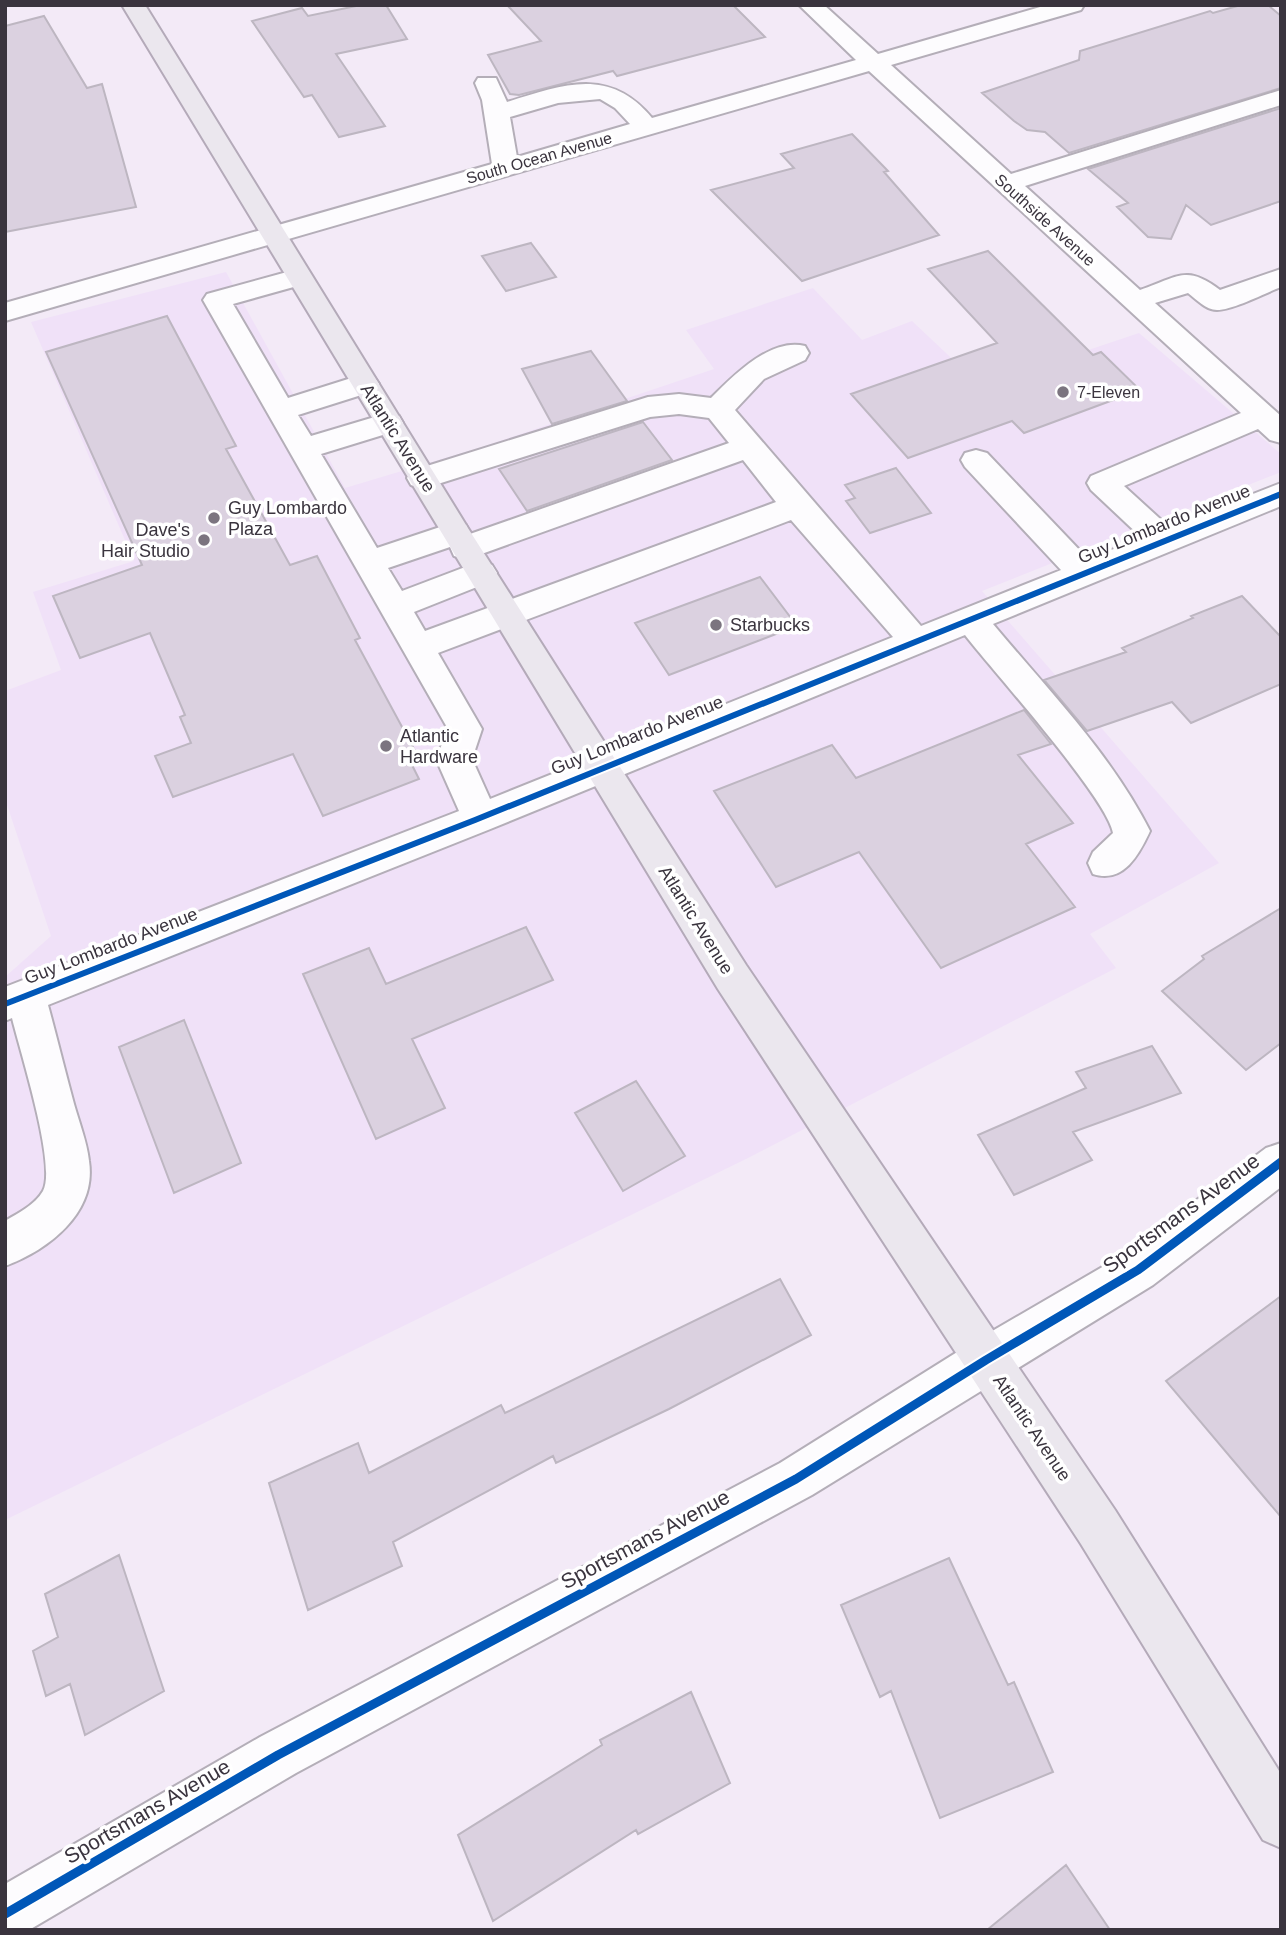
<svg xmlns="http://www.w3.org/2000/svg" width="1286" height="1935" font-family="Arial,sans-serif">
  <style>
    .built { fill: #f0e1f8 }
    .building { fill: #dbd1e0; stroke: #bdb6c1; stroke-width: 2 }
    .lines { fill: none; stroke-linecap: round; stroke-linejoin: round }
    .minor-casing { stroke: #b4aeb8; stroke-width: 4 }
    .major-casing { stroke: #b4aab9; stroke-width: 4 }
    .minor { fill: #fdfcfe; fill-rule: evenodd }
    .major { fill: #ebe7ee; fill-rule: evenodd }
    .cycleway-far1-casing { stroke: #fff; stroke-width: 10 }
    .cycleway-casing { stroke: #fff; stroke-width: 13 }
    .cycleway-far1 { stroke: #0057b8; stroke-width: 6 }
    .cycleway { stroke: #0057b8; stroke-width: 9 }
    .poi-dot { fill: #7b747f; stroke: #fff; stroke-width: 2.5 }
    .labels { text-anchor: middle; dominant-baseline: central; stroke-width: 7; stroke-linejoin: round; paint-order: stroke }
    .far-street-label { font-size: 16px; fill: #3a343e; stroke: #fff }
    .far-poi-label { font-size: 16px; fill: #3a343e; stroke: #fff; text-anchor: start }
    .street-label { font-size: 18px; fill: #3a343e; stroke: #fff }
    .poi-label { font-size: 18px; fill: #3a343e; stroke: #fff; text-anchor: start }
    .near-street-label { font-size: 21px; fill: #3a343e; stroke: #fff }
  </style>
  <rect width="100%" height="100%" fill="#f3eaf7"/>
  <!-- built -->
  <path class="built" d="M 226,272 L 345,488 L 482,447 L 714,369 L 686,330 L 813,288 L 862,340 L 912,321 L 981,386 L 1139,333 L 1281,454 L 1281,472 L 982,591 L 1219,863 L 1090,934 L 1116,968 L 746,1159 L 5,1520 L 5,977 L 51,936 L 5,799 L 5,691 L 61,670 L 33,592 L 134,561 L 31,322 Z"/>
  <!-- building -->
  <path class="building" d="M 361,5 L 386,5 L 407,39 L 336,54 L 385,126 L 339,137 L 312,95 L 304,97 L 252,21 L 302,8 L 308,16 Z
    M 507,5 L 733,5 L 765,37 L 617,76 L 613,71 L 519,95 L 510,94 L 488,55 L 541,41 Z
    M 1241,5 L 1268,5 L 1281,16 L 1281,88 L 1069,153 L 1045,132 L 1027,130 L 1014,121 L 982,93 L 1079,60 L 1080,51 L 1210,11 L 1213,13 Z
    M 44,16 L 87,88 L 102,84 L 136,207 L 5,232 L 5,26 Z
    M 1281,108 L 1281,201 L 1211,225 L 1186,205 L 1171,239 L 1148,237 L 1117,207 L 1128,203 L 1088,169 Z
    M 852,134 L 888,171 L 884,172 L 939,235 L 802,281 L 711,190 L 794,168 L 781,154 Z
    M 531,243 L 556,277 L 506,291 L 482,256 Z
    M 988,251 L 1093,355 L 1101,352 L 1140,390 L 1024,433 L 1012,421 L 908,458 L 851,394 L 997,343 L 928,269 Z
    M 167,316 L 236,446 L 226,449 L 290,565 L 317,556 L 360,638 L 355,640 L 421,762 L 412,765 L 419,779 L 323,816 L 293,754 L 173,797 L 155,756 L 191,743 L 180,717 L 185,715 L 150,633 L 80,658 L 53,596 L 142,565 L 46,352 Z
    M 591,351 L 627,401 L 552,424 L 522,369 Z
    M 643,422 L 672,460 L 527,511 L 499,469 Z
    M 896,468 L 931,513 L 870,533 L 846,501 L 855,498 L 845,485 Z
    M 760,577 L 797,626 L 669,675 L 635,623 Z
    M 1242,596 L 1281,637 L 1281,684 L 1191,723 L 1172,702 L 1087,731 L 1044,680 L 1126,652 L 1122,648 L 1193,618 L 1191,616 Z
    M 1024,710 L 1051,744 L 1018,755 L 1073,823 L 1026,844 L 1075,907 L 941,968 L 859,852 L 776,887 L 714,791 L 832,745 L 856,778 Z
    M 1281,908 L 1281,1043 L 1246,1070 L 1162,991 L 1204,959 L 1202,956 Z
    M 526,927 L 553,980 L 412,1039 L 445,1108 L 376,1139 L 303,974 L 369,948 L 386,984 Z
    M 184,1020 L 241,1163 L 174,1193 L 119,1047 Z
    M 1152,1046 L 1181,1093 L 1073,1132 L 1092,1160 L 1014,1195 L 978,1135 L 1086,1088 L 1076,1072 Z
    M 636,1081 L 685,1156 L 623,1191 L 575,1113 Z
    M 780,1279 L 811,1335 L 669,1409 L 556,1463 L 553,1456 L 393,1542 L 402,1566 L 308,1610 L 269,1483 L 358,1443 L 369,1473 L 501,1405 L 505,1413 Z
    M 1281,1296 L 1281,1517 L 1166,1381 Z
    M 119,1555 L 164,1691 L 85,1735 L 70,1684 L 46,1696 L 33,1651 L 58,1637 L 45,1594 Z
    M 949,1558 L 1008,1685 L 1014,1682 L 1053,1772 L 940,1818 L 891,1691 L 880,1697 L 841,1605 Z
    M 691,1692 L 730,1783 L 638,1834 L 636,1830 L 493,1921 L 458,1835 L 602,1745 L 600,1740 Z
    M 1066,1865 L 1110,1930 L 987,1930 Z"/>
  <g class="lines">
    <defs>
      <path id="minor" d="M 799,5 L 824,5 L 878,54 L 1047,5 L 1084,5 L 1081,10 L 891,65 L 1011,174 L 1281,90 L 1281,105 L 1025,186 L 1140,290 C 1178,277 1186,264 1220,290 L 1281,269 L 1281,287 C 1265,293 1233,310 1217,310 C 1206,310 1196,299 1188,293 L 1155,303 L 1281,416 L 1281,443 L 1270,440 L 1258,429 L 1124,486 L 1169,527 L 1281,483 L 1281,506 L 993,624 C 1048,690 1111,754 1150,831 C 1139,855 1123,884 1093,874 L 1088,863 L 1093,852 L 1113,833 C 1107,798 993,671 965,635 L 488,830 L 48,1005 C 57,1038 65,1071 74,1104 C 79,1122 87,1142 89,1161 C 97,1213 48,1250 5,1266 L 5,1221 C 18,1213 35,1205 43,1191 C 57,1166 20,1051 12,1018 L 5,1021 L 5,987 L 459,811 L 436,759 L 448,729 L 203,300 L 207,294 L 298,269 L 308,271 L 312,277 L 308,283 L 233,304 L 288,398 L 364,374 L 374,377 L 379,384 L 374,391 L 298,415 L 311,436 L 388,413 L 399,416 L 403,423 L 399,430 L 321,454 L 377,548 L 455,522 L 466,525 L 470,534 L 729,443 L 709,418 L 679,414 L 650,417 L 422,489 L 411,485 L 407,478 L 411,471 L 648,397 L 679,394 L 711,398 C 733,376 771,337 805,346 L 809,353 L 805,360 L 764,379 L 735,410 L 921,626 L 1061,570 L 965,467 L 961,460 L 965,453 L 976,450 L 987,453 L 1088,559 L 1142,538 L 1091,490 L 1087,483 L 1091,476 L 1241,413 L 869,71 L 5,321 L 5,303 L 492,164 L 482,100 L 475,83 L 478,78 L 496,78 L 507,102 C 563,85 609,66 652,118 L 856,60 ZM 600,99 L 615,108 L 630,124 L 517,157 L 510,117 L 558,103 ZM 743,460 L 776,502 L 425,631 L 414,612 L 492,581 L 497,573 L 492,565 L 481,561 L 402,591 L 388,568 L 450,547 L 454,556 L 465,559 L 476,556 ZM 791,520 L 893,637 L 490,799 L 472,759 L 482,729 L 438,653 Z
        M 1281,1143 L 1281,1187 L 1153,1285 L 812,1495 L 296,1773 L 29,1930 L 5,1930 L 5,1884 L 260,1737 L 780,1463 L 970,1344 L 1123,1255 L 1266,1148 Z"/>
      <path id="major" d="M 122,5 L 145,5 L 466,525 L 746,965 L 1115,1510 L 1281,1774 L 1281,1848 L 1263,1840 L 1081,1544 L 718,989 Z"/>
    </defs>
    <!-- minor casing -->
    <use href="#minor" class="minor-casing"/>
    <!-- major casing -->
    <use href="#major" class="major-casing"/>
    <!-- minor -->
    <use href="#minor" class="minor"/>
    <!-- major -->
    <use href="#major" class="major"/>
    <defs>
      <path id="cycleway-far1" d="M 5,1004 L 475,820 L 1281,494"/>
      <path id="cycleway" d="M 5,1914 L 278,1755 L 796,1479 L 986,1360 L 1138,1270 L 1281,1162"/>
    </defs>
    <!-- cycleway-far1 casing -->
    <use href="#cycleway-far1" class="cycleway-far1-casing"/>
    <!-- cycleway casing -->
    <use href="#cycleway" class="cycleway-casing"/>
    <!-- cycleway-far1 -->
    <use href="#cycleway-far1" class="cycleway-far1"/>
    <!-- cycleway -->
    <use href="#cycleway" class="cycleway"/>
  </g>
  <!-- markers -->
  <g class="poi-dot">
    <circle cx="1063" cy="392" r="7"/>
    <circle cx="214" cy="518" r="7"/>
    <circle cx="204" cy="540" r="7"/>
    <circle cx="716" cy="625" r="7"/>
    <circle cx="386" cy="746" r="7"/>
  </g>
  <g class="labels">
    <!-- far-street labels -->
    <g class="far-street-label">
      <text transform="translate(539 158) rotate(-16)">South Ocean Avenue</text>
      <text transform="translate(1045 220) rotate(42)">Southside Avenue</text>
    </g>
    <!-- far-poi labels -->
    <g class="far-poi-label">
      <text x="1077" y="392">7-Eleven</text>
    </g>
    <!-- street labels -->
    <g class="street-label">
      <text transform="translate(398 438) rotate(58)">Atlantic Avenue</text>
      <text transform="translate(1164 524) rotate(-22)">Guy Lombardo Avenue</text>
      <text transform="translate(637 735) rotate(-22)">Guy Lombardo Avenue</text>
      <text transform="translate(696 920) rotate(58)">Atlantic Avenue</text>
      <text transform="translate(111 946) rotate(-21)">Guy Lombardo Avenue</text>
      <text transform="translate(1032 1428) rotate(56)">Atlantic Avenue</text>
    </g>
    <!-- poi labels -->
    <g class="poi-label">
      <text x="228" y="508">Guy Lombardo<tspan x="228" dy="21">Plaza</tspan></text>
      <text x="190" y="530" text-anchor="end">Dave's<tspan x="190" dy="21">Hair Studio</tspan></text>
      <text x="730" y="625">Starbucks</text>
      <text x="400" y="736">Atlantic<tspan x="400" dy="21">Hardware</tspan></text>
    </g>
    <!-- near-street labels -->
    <g class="near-street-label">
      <text transform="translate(1181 1213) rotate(-36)">Sportsmans Avenue</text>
      <text transform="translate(645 1539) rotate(-28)">Sportsmans Avenue</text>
      <text transform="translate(147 1811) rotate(-30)">Sportsmans Avenue</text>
    </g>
  </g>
  <!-- border -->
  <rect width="1286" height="1935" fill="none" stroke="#3a343e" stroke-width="14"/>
</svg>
